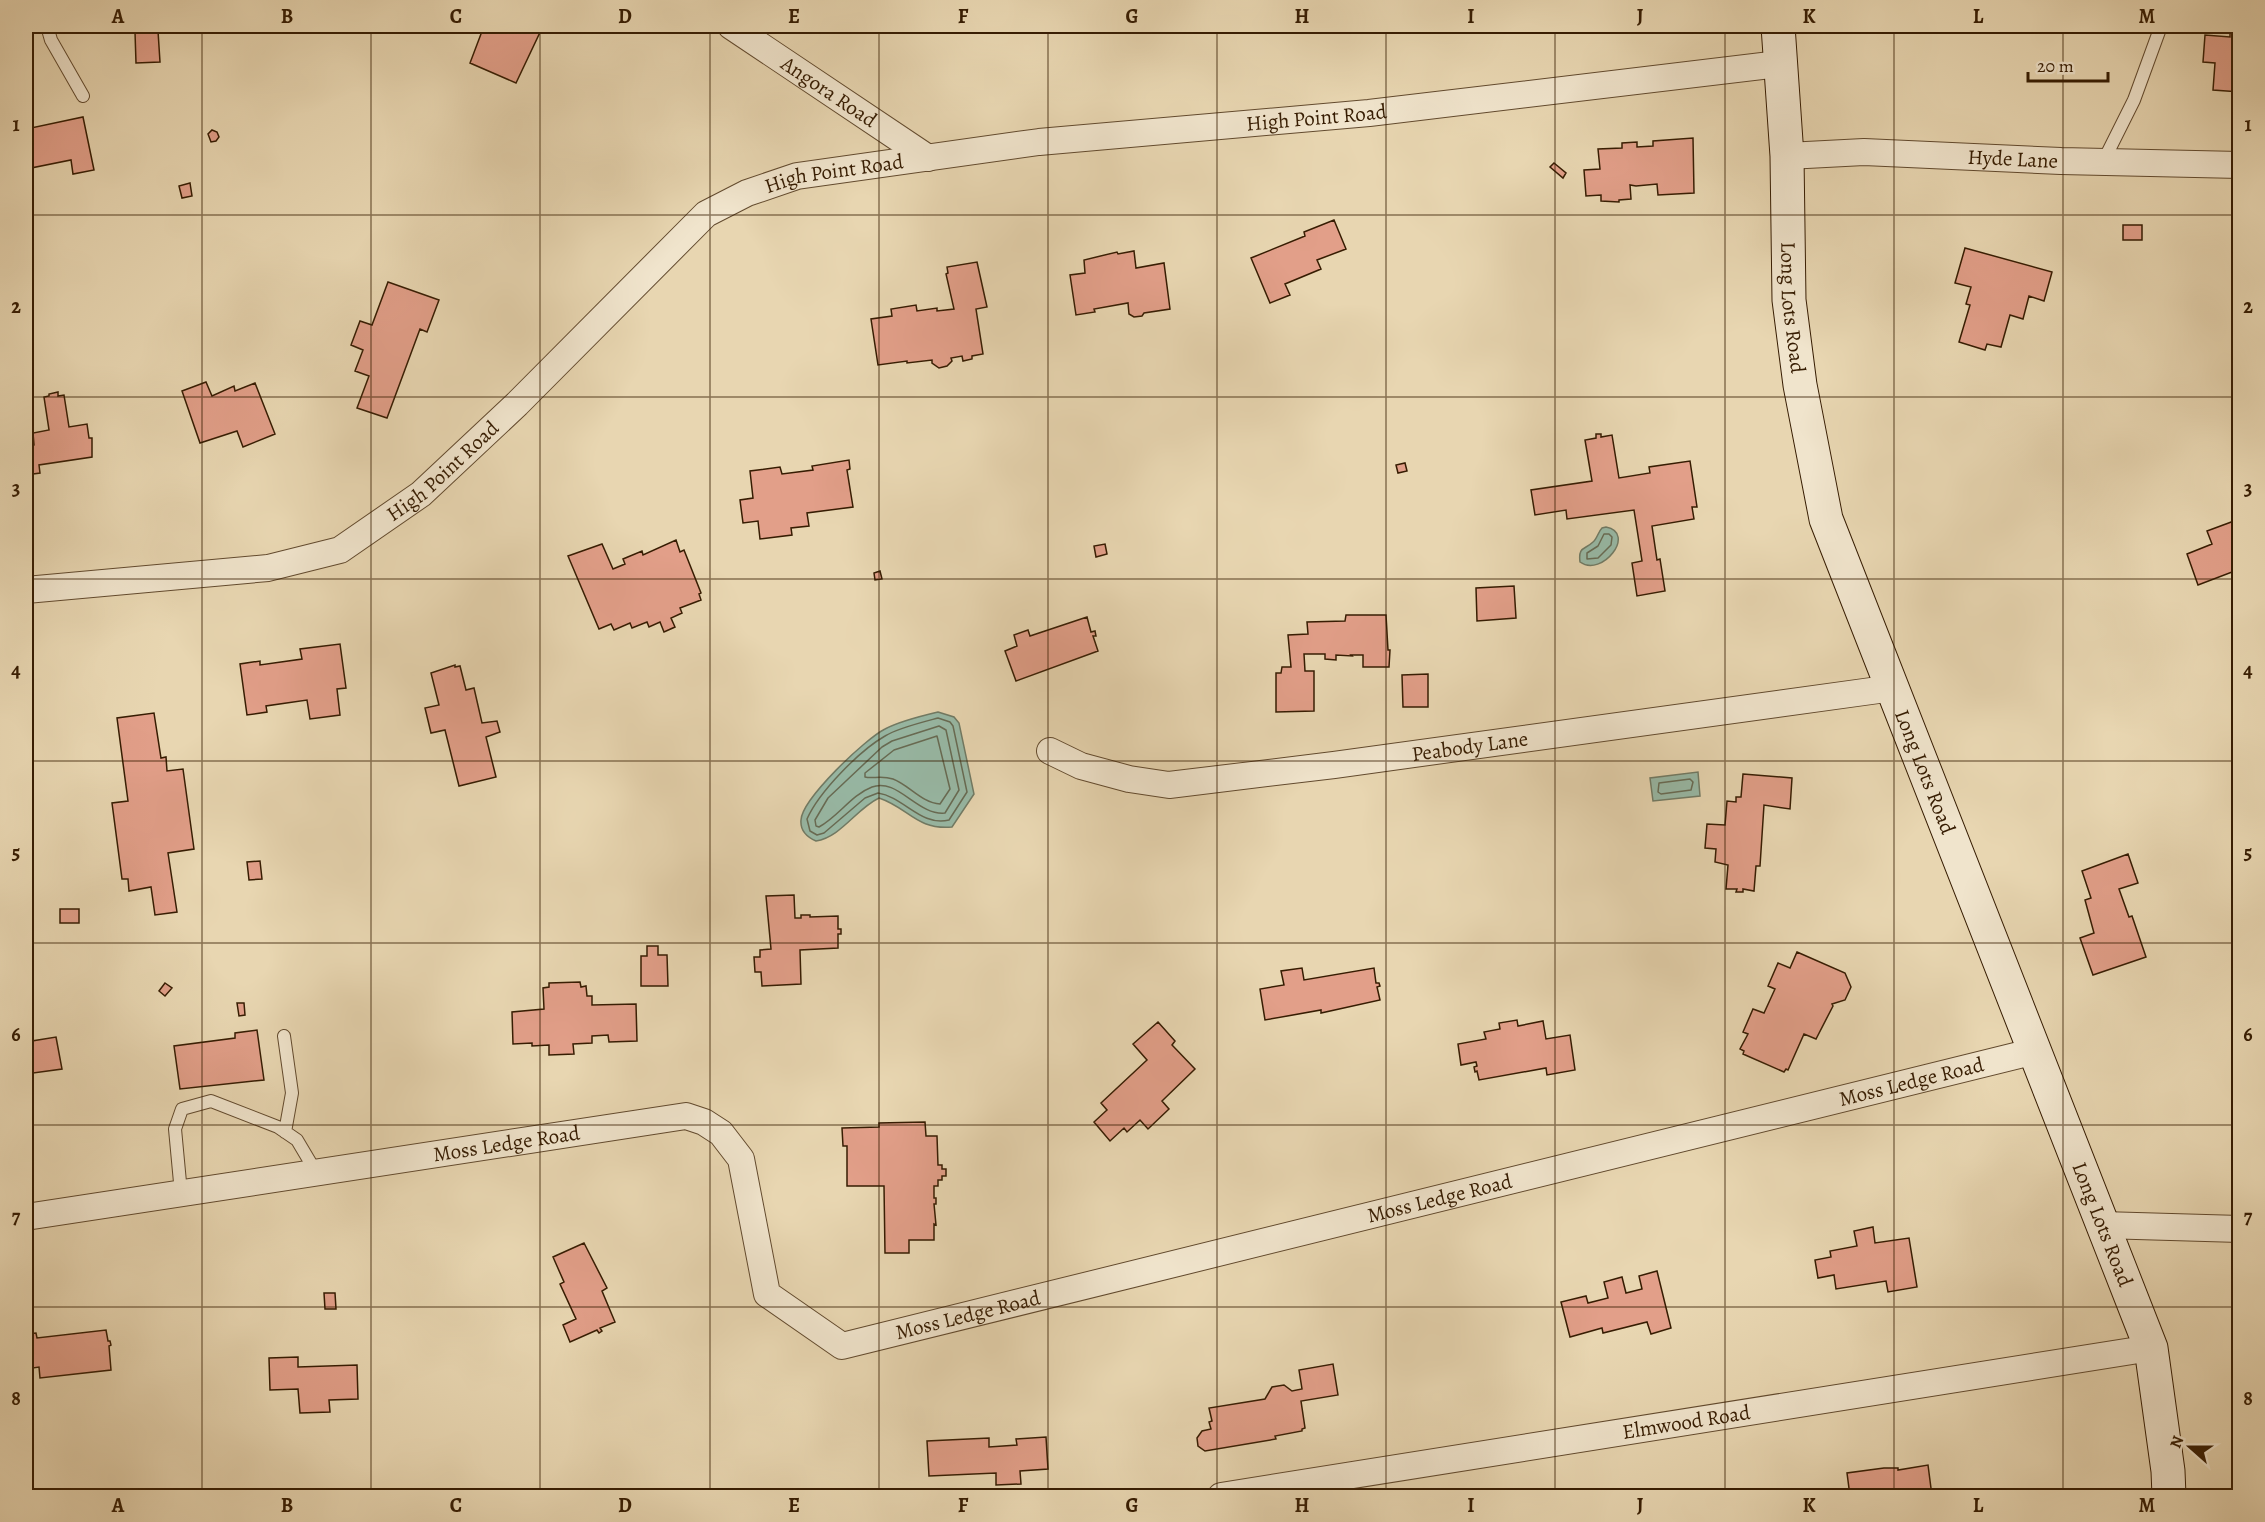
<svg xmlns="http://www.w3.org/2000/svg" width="2265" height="1522" font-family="Alegreya,serif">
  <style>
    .water { fill: #98baa7; stroke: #717b65; stroke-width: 1.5 }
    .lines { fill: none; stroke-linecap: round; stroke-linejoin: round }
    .shore { stroke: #676b54; stroke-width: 1.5 }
    .building { fill: #e29f89; stroke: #361c02; stroke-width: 1.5 }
    .service-casing { stroke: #624a2e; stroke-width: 14 }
    .minor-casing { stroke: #624a2e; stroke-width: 28 }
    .secondary-casing { stroke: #361c02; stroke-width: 35 }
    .service { stroke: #f0e4cc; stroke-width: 12 }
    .minor { stroke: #f0e4cc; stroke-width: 26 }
    .secondary { stroke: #f0e4cc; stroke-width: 33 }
    .grid { fill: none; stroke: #361c02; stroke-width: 1.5; stroke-opacity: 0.55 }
    .labels { text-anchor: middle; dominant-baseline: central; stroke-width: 4.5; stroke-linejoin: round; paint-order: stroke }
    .street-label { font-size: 21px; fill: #361c02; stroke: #f0e4cc }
    .neatline { fill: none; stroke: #361c02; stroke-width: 2 }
    .grid-label { font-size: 20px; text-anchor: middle; font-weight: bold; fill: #361c02 }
  </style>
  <rect width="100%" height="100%" fill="#e8d6b1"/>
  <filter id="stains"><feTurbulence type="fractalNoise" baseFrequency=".00333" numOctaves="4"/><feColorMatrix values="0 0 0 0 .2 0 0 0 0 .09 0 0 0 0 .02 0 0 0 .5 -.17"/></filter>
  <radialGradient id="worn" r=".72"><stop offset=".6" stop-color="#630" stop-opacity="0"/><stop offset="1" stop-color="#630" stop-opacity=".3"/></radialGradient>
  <!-- water -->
  <path class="water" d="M 1606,527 C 1637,533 1602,578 1580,562 C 1578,546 1585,550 1593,542 C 1597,539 1598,532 1602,528 Z
    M 938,712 L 954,717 L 959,723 L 974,794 L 952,827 C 916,830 909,808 879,798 C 856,809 841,837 816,841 C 807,837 800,831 801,820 C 802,799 865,739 885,729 C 900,721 921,716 938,712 Z
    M 1698,772 L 1700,796 L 1653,801 L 1650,778 Z"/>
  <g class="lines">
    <!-- shore -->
    <path class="shore" d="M 1604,534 L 1609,534 L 1612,537 L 1611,545 L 1598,558 L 1587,559 L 1587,553 L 1598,546 Z
      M 938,718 L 950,722 L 953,726 L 967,792 L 949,820 C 921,827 904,797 878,793 L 865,798 L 824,833 L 817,835 L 810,831 L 807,819 C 819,792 859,751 885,736 C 898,728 923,722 938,718 Z
      M 939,726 L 946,730 L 959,790 L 945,813 C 918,816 897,777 872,787 C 851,795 839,816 819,827 L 816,826 L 815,820 L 828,798 L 882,747 L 892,741 Z
      M 937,736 L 950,789 L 940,804 C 922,803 909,785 893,779 C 881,775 873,779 865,777 L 865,773 L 894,750 Z
      M 1690,779 L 1693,782 L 1691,790 L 1661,794 L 1658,792 L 1659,783 Z"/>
  </g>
  <!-- building -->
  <path class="building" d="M 221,26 L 248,26 L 248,27 L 221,27 Z
    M 484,26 L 543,26 L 516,83 L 470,63 Z
    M 158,31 L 160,62 L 136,63 L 135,32 Z
    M 2230,33 L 2240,34 L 2240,92 L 2213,90 L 2215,63 L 2203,62 L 2205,35 L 2230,37 Z
    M 83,117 L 94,170 L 73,174 L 71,160 L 26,169 L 26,129 Z
    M 212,130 L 217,132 L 219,137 L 216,141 L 211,142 L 208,134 Z
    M 1693,138 L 1694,193 L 1658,195 L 1657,184 L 1636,186 L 1630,185 L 1631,199 L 1619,200 L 1619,202 L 1601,201 L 1601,195 L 1586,196 L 1584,170 L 1600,169 L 1598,149 L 1622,148 L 1622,143 L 1637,142 L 1637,147 L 1653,146 L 1653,141 Z
    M 1554,163 L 1566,173 L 1563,178 L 1550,167 Z
    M 190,183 L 192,196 L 182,198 L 179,186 Z
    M 1334,220 L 1346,249 L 1317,260 L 1321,269 L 1285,284 L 1290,295 L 1270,303 L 1251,258 L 1305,236 L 1304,232 Z
    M 2123,225 L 2142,225 L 2142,240 L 2123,240 Z
    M 1965,248 L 2052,272 L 2044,301 L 2029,296 L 2023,319 L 2010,315 L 2001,347 L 1987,344 L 1985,350 L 1959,342 L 1970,305 L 1966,304 L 1971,287 L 1955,283 Z
    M 1134,251 L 1136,268 L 1164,263 L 1170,309 L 1144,313 L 1142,316 L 1134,317 L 1129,314 L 1128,303 L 1094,309 L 1095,312 L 1076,315 L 1070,275 L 1085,273 L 1084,260 L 1117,252 L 1118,254 Z
    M 977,262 L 987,307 L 976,309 L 983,354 L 972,356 L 972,359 L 963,361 L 962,356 L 951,358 L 952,361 L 947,366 L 939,368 L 932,363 L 932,360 L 907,363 L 907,361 L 878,365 L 871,319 L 892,316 L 891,309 L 916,305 L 917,311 L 937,308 L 937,311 L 954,309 L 946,274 L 948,273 L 947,267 Z
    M 388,282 L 439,300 L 427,332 L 420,329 L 387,418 L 357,408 L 369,376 L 355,371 L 363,350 L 351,345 L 360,321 L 372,325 Z
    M 206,382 L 212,396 L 234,386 L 235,391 L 255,383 L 275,434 L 243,447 L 237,431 L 200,443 L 182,391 Z
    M 58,392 L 58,396 L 64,395 L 69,427 L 87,424 L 89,438 L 92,438 L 92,457 L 39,465 L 40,473 L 26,475 L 26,447 L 34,445 L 33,433 L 49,430 L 44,397 L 49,396 L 49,394 Z
    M 1596,434 L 1601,434 L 1601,437 L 1612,435 L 1619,478 L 1650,473 L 1649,467 L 1690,461 L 1697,507 L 1692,507 L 1694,519 L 1652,526 L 1657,560 L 1660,559 L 1665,591 L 1637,596 L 1632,563 L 1642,561 L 1634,510 L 1567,519 L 1566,510 L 1535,515 L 1531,490 L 1592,481 L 1585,440 L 1596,438 Z
    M 849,460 L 850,469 L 847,470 L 853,507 L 807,513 L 809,526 L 791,528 L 792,535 L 760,539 L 758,521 L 743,523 L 740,500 L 753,498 L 750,471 L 780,467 L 782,474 L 813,470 L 812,466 Z
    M 1405,463 L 1407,471 L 1398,473 L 1396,465 Z
    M 2234,521 L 2236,525 L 2240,524 L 2240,569 L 2198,585 L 2187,554 L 2212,544 L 2207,531 Z
    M 676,540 L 680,552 L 684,550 L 701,593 L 699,594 L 701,600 L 680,608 L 682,613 L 671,618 L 675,627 L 664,632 L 660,622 L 649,627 L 647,622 L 632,628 L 630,623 L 614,630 L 611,624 L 599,629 L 568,556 L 602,544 L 613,569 L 625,564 L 623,559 L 642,551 L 643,555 Z
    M 1105,544 L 1107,554 L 1096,557 L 1094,546 Z
    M 880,571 L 882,579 L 875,580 L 874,573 Z
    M 1514,586 L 1516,618 L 1477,621 L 1476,588 Z
    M 1346,615 L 1386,615 L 1388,650 L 1390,650 L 1389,667 L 1363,667 L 1363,655 L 1351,655 L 1352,656 L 1336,655 L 1336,660 L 1325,659 L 1325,654 L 1304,654 L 1305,671 L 1314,671 L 1314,711 L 1276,712 L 1276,673 L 1281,673 L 1282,667 L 1291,667 L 1288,635 L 1308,634 L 1307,622 L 1345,621 Z
    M 1087,617 L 1091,632 L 1095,631 L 1096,636 L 1093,636 L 1098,651 L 1016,681 L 1005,651 L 1017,646 L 1014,635 L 1028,630 L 1030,636 Z
    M 340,644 L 346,688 L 337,689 L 340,715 L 310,719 L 307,700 L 266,706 L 267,712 L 247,715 L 240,664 L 260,661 L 260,665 L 302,659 L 300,649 Z
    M 455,665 L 455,667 L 460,666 L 466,690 L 474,688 L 482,723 L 497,721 L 500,732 L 486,737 L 496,777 L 459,786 L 445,730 L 431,733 L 425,708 L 439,705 L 431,673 Z
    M 1428,674 L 1428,707 L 1403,707 L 1402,675 Z
    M 154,713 L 161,758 L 166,757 L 167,771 L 183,769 L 194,849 L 168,853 L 177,912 L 155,915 L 151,887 L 129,891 L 128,879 L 122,879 L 112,803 L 128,801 L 117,718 Z
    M 1743,774 L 1792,778 L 1790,809 L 1764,805 L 1760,866 L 1756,866 L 1754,891 L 1743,889 L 1743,892 L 1736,892 L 1737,889 L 1726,889 L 1728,865 L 1715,862 L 1716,849 L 1705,848 L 1707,824 L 1725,825 L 1727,801 L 1736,802 L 1736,797 L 1741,797 Z
    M 2128,854 L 2138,883 L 2119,889 L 2129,917 L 2132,916 L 2146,957 L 2093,975 L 2080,938 L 2094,933 L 2085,900 L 2091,898 L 2082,871 Z
    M 260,861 L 262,879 L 249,880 L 247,862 Z
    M 794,895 L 795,918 L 801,918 L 801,915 L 810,915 L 810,917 L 838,916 L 838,929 L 841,929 L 841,934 L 838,934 L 838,948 L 800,950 L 801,984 L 762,986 L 761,972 L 755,972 L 754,957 L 760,957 L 760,950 L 771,949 L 766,896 Z
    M 60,909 L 79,909 L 79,923 L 60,923 Z
    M 647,946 L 658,946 L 658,955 L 667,955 L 668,986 L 641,986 L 641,956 L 647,956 Z
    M 1797,952 L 1845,973 L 1851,987 L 1845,1000 L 1832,1004 L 1833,1006 L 1816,1039 L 1804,1034 L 1788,1070 L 1786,1069 L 1784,1072 L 1743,1054 L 1744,1051 L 1740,1049 L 1748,1034 L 1743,1032 L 1753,1009 L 1764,1013 L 1775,989 L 1768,986 L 1778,963 L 1790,968 Z
    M 1302,968 L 1304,980 L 1374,968 L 1376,983 L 1379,983 L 1380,986 L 1377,987 L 1380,1000 L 1321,1013 L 1321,1010 L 1265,1020 L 1260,989 L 1284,985 L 1281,971 Z
    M 580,982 L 581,987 L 586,986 L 587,996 L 592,996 L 592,1005 L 636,1004 L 637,1041 L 609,1042 L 608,1035 L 592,1036 L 592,1043 L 573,1044 L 574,1054 L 549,1055 L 549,1045 L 532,1046 L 532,1043 L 513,1044 L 512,1012 L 544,1009 L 543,988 L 549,987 L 549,983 Z
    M 165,983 L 172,988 L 165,996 L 159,991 Z
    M 237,1003 L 244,1003 L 245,1015 L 239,1016 Z
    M 1517,1020 L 1518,1026 L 1543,1021 L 1546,1039 L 1570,1035 L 1575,1070 L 1547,1075 L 1546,1068 L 1479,1080 L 1477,1071 L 1475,1072 L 1474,1067 L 1477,1066 L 1476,1062 L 1461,1065 L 1458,1044 L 1486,1039 L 1484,1032 L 1500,1029 L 1499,1023 Z
    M 1158,1022 L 1175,1041 L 1172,1045 L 1195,1069 L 1162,1101 L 1169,1109 L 1148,1129 L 1140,1120 L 1127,1132 L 1124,1128 L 1110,1141 L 1094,1122 L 1107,1110 L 1101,1103 L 1147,1060 L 1133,1044 Z
    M 257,1030 L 264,1080 L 180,1089 L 174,1046 L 235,1038 L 235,1033 Z
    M 56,1037 L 62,1069 L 26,1074 L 26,1042 Z
    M 925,1122 L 926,1136 L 937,1136 L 938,1165 L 942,1165 L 942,1169 L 946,1169 L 946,1176 L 942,1176 L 942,1180 L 938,1180 L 938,1186 L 934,1186 L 934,1198 L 936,1198 L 936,1204 L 934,1204 L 936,1225 L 934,1224 L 934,1240 L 909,1240 L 909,1253 L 885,1253 L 884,1186 L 847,1186 L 847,1146 L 843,1146 L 842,1128 L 879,1127 L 879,1123 Z
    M 1873,1227 L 1875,1243 L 1909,1238 L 1917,1287 L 1888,1292 L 1886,1281 L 1836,1289 L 1834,1275 L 1818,1278 L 1815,1260 L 1831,1257 L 1830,1251 L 1857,1246 L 1854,1231 Z
    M 584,1243 L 607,1288 L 602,1291 L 615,1322 L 600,1328 L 602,1331 L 599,1333 L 597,1330 L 570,1342 L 563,1325 L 576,1319 L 560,1284 L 564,1282 L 553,1257 Z
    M 1657,1271 L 1671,1328 L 1651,1334 L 1647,1322 L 1603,1333 L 1602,1328 L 1570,1337 L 1561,1302 L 1586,1296 L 1588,1303 L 1608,1298 L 1604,1282 L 1622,1277 L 1626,1293 L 1642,1289 L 1639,1276 Z
    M 324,1293 L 335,1293 L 336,1309 L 325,1309 Z
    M 106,1330 L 108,1341 L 110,1341 L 111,1345 L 109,1346 L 111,1370 L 40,1378 L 39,1367 L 26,1369 L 26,1334 L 36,1333 L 37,1338 Z
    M 298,1357 L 298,1367 L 357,1365 L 358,1399 L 329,1400 L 330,1412 L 300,1413 L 298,1389 L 270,1390 L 269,1358 Z
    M 1333,1364 L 1338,1395 L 1301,1401 L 1305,1428 L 1302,1429 L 1302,1431 L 1275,1436 L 1276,1439 L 1205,1451 L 1198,1446 L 1197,1438 L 1202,1431 L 1211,1429 L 1209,1422 L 1212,1421 L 1209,1408 L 1265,1399 L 1272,1387 L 1284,1385 L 1292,1391 L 1302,1389 L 1299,1370 Z
    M 1046,1437 L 1048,1469 L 1020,1471 L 1021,1484 L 996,1485 L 996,1473 L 929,1476 L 927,1441 L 989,1438 L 989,1447 L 1017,1445 L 1016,1439 Z
    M 1928,1465 L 1932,1496 L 1850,1496 L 1847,1473 L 1884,1468 L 1898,1468 L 1898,1470 Z"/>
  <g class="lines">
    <defs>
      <path id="service" d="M 47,26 L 51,40 L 83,96
        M 2103,162 L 2134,100 L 2161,26
        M 284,1036 L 292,1093 L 285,1132
        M 181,1193 L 175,1129 L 182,1109 L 211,1101 L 278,1127 L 297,1140 L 316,1172"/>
      <g id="minor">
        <path id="s1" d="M 731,26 L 928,158"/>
        <path id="s2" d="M 1787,156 L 1864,152 L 2061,161 L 2240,165"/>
        <path id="s3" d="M 26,590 L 268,568 L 340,550 L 421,494 L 517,404 L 706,214 L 747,193 L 797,176 L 1039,142 L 1369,113 L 1779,64"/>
        <path id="s4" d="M 1050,751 L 1081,766 L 1129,779 L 1169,785 L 1334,765 L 1893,688"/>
        <path id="s5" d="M 26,1217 L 686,1116 L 704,1122 L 721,1133 L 741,1159 L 767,1294 L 842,1346 L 2035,1051"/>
        <path d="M 2102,1225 L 2240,1229"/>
        <path id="s6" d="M 1221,1496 L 2151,1348"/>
      </g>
      <g id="secondary">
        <path id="s7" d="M 1778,26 L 1787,156 L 1789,300 L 1800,385 L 1826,519 L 2151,1348 L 2168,1471 L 2169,1496"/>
      </g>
    </defs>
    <!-- service casing -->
    <use href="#service" class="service-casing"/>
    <!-- minor casing -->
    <use href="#minor" class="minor-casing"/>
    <!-- secondary casing -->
    <use href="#secondary" class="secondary-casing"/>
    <!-- service -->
    <use href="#service" class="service"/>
    <!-- minor -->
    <use href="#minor" class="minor"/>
    <!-- secondary -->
    <use href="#secondary" class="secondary"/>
  </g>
  <!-- grid -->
  <path class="grid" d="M 202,26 L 202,1496M 371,26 L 371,1496M 540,26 L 540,1496M 710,26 L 710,1496M 879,26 L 879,1496M 1048,26 L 1048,1496M 1217,26 L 1217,1496M 1386,26 L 1386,1496M 1555,26 L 1555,1496M 1725,26 L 1725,1496M 1894,26 L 1894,1496M 2063,26 L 2063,1496M 26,215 L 2240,215M 26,397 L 2240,397M 26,579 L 2240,579M 26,761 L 2240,761M 26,943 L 2240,943M 26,1125 L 2240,1125M 26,1307 L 2240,1307"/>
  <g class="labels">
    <!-- street labels -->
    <g class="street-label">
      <text stroke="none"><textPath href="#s1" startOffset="118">Angora Road</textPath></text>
      <text stroke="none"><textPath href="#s3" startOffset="1437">High Point Road</textPath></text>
      <text stroke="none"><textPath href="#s2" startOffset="226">Hyde Lane</textPath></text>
      <text stroke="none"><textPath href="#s3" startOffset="951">High Point Road</textPath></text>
      <text stroke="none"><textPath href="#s7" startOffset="282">Long Lots Road</textPath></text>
      <text stroke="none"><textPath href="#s3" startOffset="447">High Point Road</textPath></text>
      <text stroke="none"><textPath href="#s4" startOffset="428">Peabody Lane</textPath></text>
      <text stroke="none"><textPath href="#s7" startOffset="768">Long Lots Road</textPath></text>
      <text stroke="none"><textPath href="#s5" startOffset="2070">Moss Ledge Road</textPath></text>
      <text stroke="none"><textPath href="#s5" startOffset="486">Moss Ledge Road</textPath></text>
      <text stroke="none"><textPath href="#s5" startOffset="1584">Moss Ledge Road</textPath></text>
      <text stroke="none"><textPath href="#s7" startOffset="1254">Long Lots Road</textPath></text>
      <text stroke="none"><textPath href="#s5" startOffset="1098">Moss Ledge Road</textPath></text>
      <text stroke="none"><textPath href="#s6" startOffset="471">Elmwood Road</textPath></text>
    </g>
  </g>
  <!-- margin -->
  <rect width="2265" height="1522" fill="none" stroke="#e8d6b1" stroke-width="66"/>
  <!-- north arrow -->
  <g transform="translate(2190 1447) rotate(291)" stroke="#f0e4cc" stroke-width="4.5" paint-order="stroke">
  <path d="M0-4.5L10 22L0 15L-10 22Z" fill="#361c02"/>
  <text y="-9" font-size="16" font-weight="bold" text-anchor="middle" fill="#361c02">N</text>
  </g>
  <!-- scale -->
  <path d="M2028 72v9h80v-9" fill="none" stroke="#361c02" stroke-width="3"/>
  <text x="2037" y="72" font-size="18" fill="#361c02" stroke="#f0e4cc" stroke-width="4.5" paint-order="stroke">20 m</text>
  <rect x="33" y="33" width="2199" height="1456" class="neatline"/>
  <g class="grid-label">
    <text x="118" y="23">A</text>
    <text x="287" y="23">B</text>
    <text x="456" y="23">C</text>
    <text x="625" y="23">D</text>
    <text x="794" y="23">E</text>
    <text x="963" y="23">F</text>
    <text x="1132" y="23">G</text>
    <text x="1302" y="23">H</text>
    <text x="1471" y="23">I</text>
    <text x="1640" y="23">J</text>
    <text x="1809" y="23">K</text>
    <text x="1978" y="23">L</text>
    <text x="2147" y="23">M</text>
    <text x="16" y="131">1</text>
    <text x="2248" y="131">1</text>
    <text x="16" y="313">2</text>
    <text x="2248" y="313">2</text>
    <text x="16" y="495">3</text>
    <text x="2248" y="495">3</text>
    <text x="16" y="677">4</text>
    <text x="2248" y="677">4</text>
    <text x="16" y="859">5</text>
    <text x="2248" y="859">5</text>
    <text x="16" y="1041">6</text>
    <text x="2248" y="1041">6</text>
    <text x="16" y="1223">7</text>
    <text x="2248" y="1223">7</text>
    <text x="16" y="1405">8</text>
    <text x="2248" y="1405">8</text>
    <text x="118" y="1512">A</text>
    <text x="287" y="1512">B</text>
    <text x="456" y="1512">C</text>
    <text x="625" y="1512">D</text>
    <text x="794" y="1512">E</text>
    <text x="963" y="1512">F</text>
    <text x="1132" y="1512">G</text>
    <text x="1302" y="1512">H</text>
    <text x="1471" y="1512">I</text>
    <text x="1640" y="1512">J</text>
    <text x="1809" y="1512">K</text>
    <text x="1978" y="1512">L</text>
    <text x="2147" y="1512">M</text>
  </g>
  <rect width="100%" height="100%" filter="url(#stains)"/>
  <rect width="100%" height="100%" fill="url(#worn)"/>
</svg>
